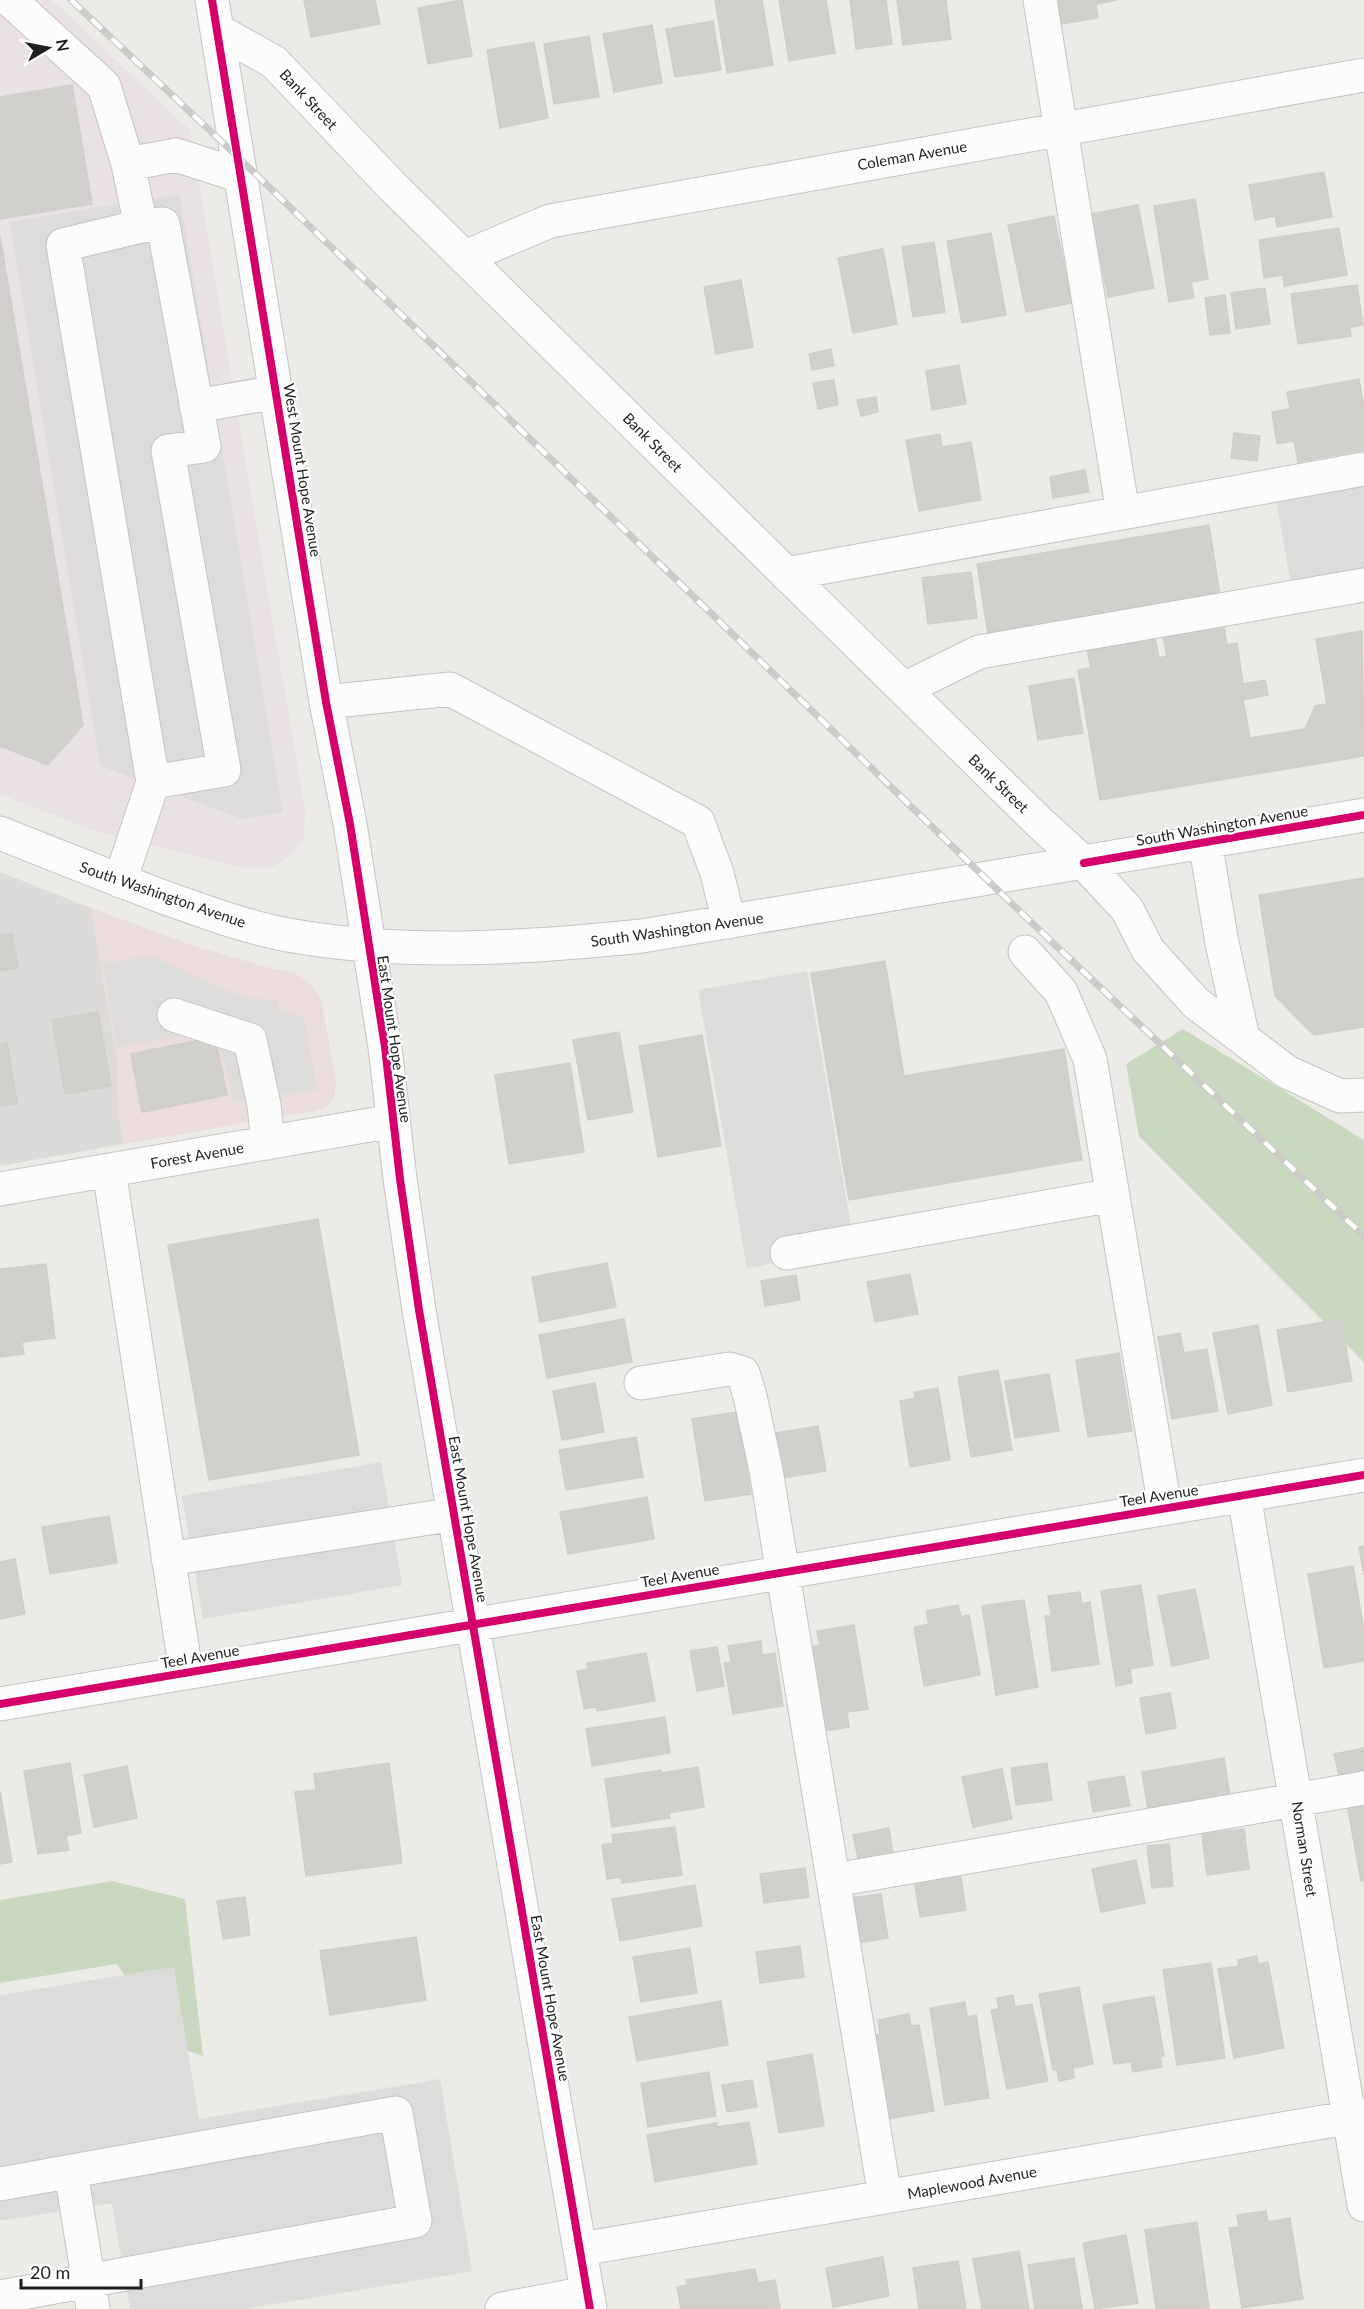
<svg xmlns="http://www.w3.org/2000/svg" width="1364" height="2309" font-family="Lato,sans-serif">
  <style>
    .residential { fill: #dcdbd9 }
    .commercial { fill: #eadddb }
    .industrial { fill: #eae1e6 }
    .forest { fill: #c9d9c0 }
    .parking { fill: #dddcdb }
    .building { fill: #d2d0cd; stroke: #d0cdca; stroke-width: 1.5 }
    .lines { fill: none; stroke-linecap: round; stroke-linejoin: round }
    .minor-casing { stroke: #c4c3c2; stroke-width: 35 }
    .minor { stroke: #fcfcfc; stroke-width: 33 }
    .rail-casing { stroke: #cbcbca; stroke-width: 7 }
    .rail { stroke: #fff; stroke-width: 4.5; stroke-dasharray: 14; stroke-linecap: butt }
    .cycleway-casing { stroke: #fff; stroke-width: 11 }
    .cycleway { stroke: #d6006c; stroke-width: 8 }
    .labels { text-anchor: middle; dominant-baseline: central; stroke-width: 4.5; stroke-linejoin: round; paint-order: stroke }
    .street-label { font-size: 15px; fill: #1f1f1f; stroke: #fff }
  </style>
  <rect width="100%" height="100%" fill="#edebe8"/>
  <!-- residential -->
  <path class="residential" d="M 0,872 L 91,908 L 117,1058 L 118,1113 L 124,1144 L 0,1166 Z"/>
  <!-- commercial -->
  <path class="commercial" d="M 91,908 L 194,946 L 266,967 L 294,973 L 307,981 L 320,996 L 322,1005 L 336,1079 L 335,1094 L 332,1100 L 326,1107 L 314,1111 L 124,1144 L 118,1113 L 117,1058 Z"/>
  <!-- industrial -->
  <path class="industrial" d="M 0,0 L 52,0 L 190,130 L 305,812 L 304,837 L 290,856 L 272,867 L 241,868 L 97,832 L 0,794 Z"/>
  <!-- forest -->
  <path class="forest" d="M 1183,1029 L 1364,1140 L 1364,1362 L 1139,1136 L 1126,1064 Z
    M 112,1881 L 185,1899 L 203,2056 L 171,2045 L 117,1964 L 0,1983 L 0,1900 Z"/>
  <!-- parking -->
  <path class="parking" d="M 179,194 L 283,812 L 242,819 L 100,766 L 10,222 Z
    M 1364,483 L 1364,578 L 1292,590 L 1276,499 Z
    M 152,956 L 244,998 L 278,1000 L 279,1009 L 304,1018 L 317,1090 L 234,1102 L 217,1030 L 117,1047 L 103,963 Z
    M 807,971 L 855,1249 L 747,1268 L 698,990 Z
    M 381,1462 L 402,1585 L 203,1619 L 182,1496 Z
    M 174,1967 L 199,2119 L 440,2079 L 472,2271 L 244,2309 L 130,2309 L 112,2203 L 0,2221 L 0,1995 Z"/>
  <!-- building -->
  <path class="building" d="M 304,0 L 375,0 L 380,24 L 311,37 Z
    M 462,0 L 472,56 L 428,64 L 418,8 Z
    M 715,0 L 762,0 L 773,65 L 727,73 Z
    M 779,0 L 826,0 L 835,53 L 789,61 Z
    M 850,0 L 886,0 L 892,44 L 856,49 Z
    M 897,0 L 946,0 L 951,39 L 903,45 Z
    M 1057,0 L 1117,0 L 1096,4 L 1098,18 L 1062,24 Z
    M 713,21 L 721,70 L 675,77 L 666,29 Z
    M 652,25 L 662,83 L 614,92 L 603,34 Z
    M 589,36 L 599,97 L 554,104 L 544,44 Z
    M 534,42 L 548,118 L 500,128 L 487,50 Z
    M 72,85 L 92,204 L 0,219 L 0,97 Z
    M 1324,172 L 1332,217 L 1277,227 L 1275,216 L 1255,220 L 1249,185 Z
    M 1195,199 L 1208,279 L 1191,282 L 1194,298 L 1169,302 L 1154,206 Z
    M 1138,205 L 1154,288 L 1108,297 L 1091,214 Z
    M 1054,216 L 1072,303 L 1026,312 L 1008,225 Z
    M 1339,228 L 1347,275 L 1284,286 L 1283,275 L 1264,278 L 1259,240 Z
    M 991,233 L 1006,315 L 962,323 L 947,241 Z
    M 0,237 L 83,725 L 48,765 L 0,746 Z
    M 934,242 L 945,312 L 913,317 L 902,247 Z
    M 883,249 L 897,324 L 853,333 L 838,258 Z
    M 741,280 L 753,347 L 716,354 L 704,287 Z
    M 1357,285 L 1363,325 L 1350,327 L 1351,336 L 1298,344 L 1291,294 Z
    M 1265,288 L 1270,324 L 1236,329 L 1231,293 Z
    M 1225,295 L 1230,333 L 1210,335 L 1205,298 Z
    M 831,349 L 834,366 L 812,370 L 809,354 Z
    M 959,365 L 966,404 L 932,410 L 926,371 Z
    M 1359,379 L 1364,408 L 1364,450 L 1298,462 L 1294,441 L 1277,444 L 1272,412 L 1290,409 L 1287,392 Z
    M 834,380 L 838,405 L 818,409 L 813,383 Z
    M 876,397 L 878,412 L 861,416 L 857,400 Z
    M 1234,433 L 1260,436 L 1257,461 L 1231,458 Z
    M 940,434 L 942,447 L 971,442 L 981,500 L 919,511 L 906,440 Z
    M 1085,470 L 1089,492 L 1053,498 L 1050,477 Z
    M 1209,525 L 1220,595 L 988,634 L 977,564 Z
    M 971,572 L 977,618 L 928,624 L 922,578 Z
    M 1224,626 L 1227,645 L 1237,643 L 1243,684 L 1265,680 L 1268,695 L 1243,700 L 1250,738 L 1305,729 L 1315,706 L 1327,704 L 1316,639 L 1362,631 L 1364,756 L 1100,800 L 1078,670 L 1091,668 L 1087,649 L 1155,637 L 1159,658 L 1167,656 L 1163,636 Z
    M 1074,678 L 1083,733 L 1038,740 L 1029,686 Z
    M 1364,878 L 1364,1027 L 1314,1035 L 1275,996 L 1259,895 Z
    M 12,934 L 18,968 L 0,971 L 0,935 Z
    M 885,961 L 904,1076 L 1064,1049 L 1082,1160 L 849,1200 L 811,973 Z
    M 98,1012 L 111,1086 L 65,1094 L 52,1020 Z
    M 619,1032 L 633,1112 L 588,1120 L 573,1040 Z
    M 702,1035 L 721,1146 L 658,1157 L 639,1046 Z
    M 215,1037 L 227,1095 L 142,1112 L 131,1054 Z
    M 7,1042 L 17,1103 L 0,1106 L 0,1044 Z
    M 570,1063 L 584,1152 L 509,1164 L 495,1075 Z
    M 318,1219 L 359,1455 L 209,1480 L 168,1245 Z
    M 607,1263 L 616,1307 L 540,1322 L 532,1277 Z
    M 46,1264 L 55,1338 L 22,1342 L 24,1354 L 0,1357 L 0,1269 Z
    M 910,1274 L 918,1314 L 875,1322 L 867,1282 Z
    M 796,1275 L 800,1300 L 765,1306 L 761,1281 Z
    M 624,1319 L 632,1362 L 547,1378 L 539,1335 Z
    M 1341,1319 L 1352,1381 L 1288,1392 L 1277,1330 Z
    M 1258,1325 L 1272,1405 L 1228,1414 L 1213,1333 Z
    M 1180,1333 L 1184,1353 L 1207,1349 L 1218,1411 L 1172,1419 L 1158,1337 Z
    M 1119,1353 L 1132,1431 L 1088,1437 L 1076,1360 Z
    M 998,1370 L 1012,1450 L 971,1457 L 958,1377 Z
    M 1049,1374 L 1059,1431 L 1015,1438 L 1005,1381 Z
    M 595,1383 L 604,1432 L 562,1440 L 553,1391 Z
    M 938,1388 L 950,1460 L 910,1467 L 900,1401 L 915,1398 L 914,1392 Z
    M 738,1412 L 751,1494 L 705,1501 L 692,1419 Z
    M 818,1426 L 826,1471 L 776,1479 L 769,1434 Z
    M 636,1437 L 643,1477 L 566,1490 L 559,1450 Z
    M 647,1497 L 654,1539 L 568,1554 L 560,1512 Z
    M 109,1516 L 117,1563 L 50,1574 L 42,1527 Z
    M 1364,1546 L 1364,1575 L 1359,1547 Z
    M 15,1559 L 25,1614 L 0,1619 L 0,1562 Z
    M 1353,1566 L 1364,1631 L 1364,1661 L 1324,1668 L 1308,1574 Z
    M 1141,1585 L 1153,1665 L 1130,1669 L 1132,1683 L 1116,1686 L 1101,1591 Z
    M 1195,1589 L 1209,1658 L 1172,1666 L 1158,1596 Z
    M 1080,1592 L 1082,1604 L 1090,1602 L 1099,1664 L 1052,1671 L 1045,1616 L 1051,1616 L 1048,1596 Z
    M 1024,1600 L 1038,1687 L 996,1695 L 982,1606 Z
    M 958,1605 L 961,1617 L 969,1615 L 980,1675 L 924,1686 L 914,1627 L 929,1624 L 926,1611 Z
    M 854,1625 L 868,1709 L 847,1712 L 849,1727 L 824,1731 L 810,1647 L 820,1645 L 817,1631 Z
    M 761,1641 L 762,1655 L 775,1653 L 783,1706 L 733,1714 L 724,1663 L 731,1662 L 728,1646 Z
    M 717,1647 L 724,1686 L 697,1691 L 690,1651 Z
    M 646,1653 L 655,1701 L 597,1711 L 596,1707 L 584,1709 L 577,1671 L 588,1669 L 587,1663 Z
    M 1170,1693 L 1176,1728 L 1146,1734 L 1140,1698 Z
    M 665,1717 L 670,1753 L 592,1766 L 586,1729 Z
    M 1364,1748 L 1364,1778 L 1341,1783 L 1334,1754 Z
    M 1224,1758 L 1231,1802 L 1149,1816 L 1142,1772 Z
    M 70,1763 L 81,1833 L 66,1836 L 69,1850 L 38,1854 L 24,1771 Z
    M 389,1763 L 402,1863 L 306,1876 L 295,1792 L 316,1790 L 314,1774 Z
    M 1047,1763 L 1052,1800 L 1016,1805 L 1011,1768 Z
    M 127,1766 L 137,1818 L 94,1827 L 84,1775 Z
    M 698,1767 L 704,1807 L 669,1813 L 670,1818 L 612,1827 L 605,1779 L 661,1770 L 662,1773 Z
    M 1002,1769 L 1012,1819 L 973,1827 L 962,1777 Z
    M 1124,1776 L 1130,1806 L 1093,1812 L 1088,1782 Z
    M 0,1791 L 12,1862 L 0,1864 Z
    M 1364,1801 L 1364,1880 L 1361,1881 L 1347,1804 Z
    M 675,1827 L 682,1875 L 622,1883 L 621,1877 L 607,1879 L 602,1845 L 613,1843 L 612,1835 Z
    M 889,1828 L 893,1855 L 859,1862 L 853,1835 Z
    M 1244,1829 L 1249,1869 L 1207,1875 L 1202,1834 Z
    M 1169,1844 L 1173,1886 L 1152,1888 L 1147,1846 Z
    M 1136,1860 L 1145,1903 L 1101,1912 L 1092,1869 Z
    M 805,1868 L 809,1897 L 764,1903 L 760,1874 Z
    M 960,1872 L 966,1910 L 920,1917 L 914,1879 Z
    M 695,1885 L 702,1926 L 620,1941 L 612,1899 Z
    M 881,1894 L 888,1938 L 859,1943 L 852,1898 Z
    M 245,1897 L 250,1935 L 223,1939 L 217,1901 Z
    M 416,1937 L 426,2000 L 330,2015 L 320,1951 Z
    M 800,1946 L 804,1977 L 760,1983 L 756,1952 Z
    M 690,1948 L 697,1993 L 641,2002 L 633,1957 Z
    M 1257,1956 L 1258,1964 L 1268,1962 L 1284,2048 L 1234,2058 L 1218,1969 L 1239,1966 L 1238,1960 Z
    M 1211,1963 L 1225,2058 L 1177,2065 L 1163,1970 Z
    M 1079,1987 L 1093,2064 L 1073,2068 L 1074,2078 L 1059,2081 L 1057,2070 L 1053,2070 L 1039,1994 Z
    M 1013,1995 L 1015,2007 L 1032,2004 L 1048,2081 L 1007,2089 L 991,2010 L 999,2009 L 997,1998 Z
    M 1154,1996 L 1164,2056 L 1160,2056 L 1162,2067 L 1133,2072 L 1131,2062 L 1114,2064 L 1103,2005 Z
    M 721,2001 L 728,2045 L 637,2061 L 629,2017 Z
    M 965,2002 L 967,2017 L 976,2015 L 989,2098 L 945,2105 L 930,2008 Z
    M 909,2014 L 911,2026 L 919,2025 L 934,2111 L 888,2119 L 874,2035 L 880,2034 L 878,2020 Z
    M 812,2054 L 824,2126 L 779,2133 L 767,2062 Z
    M 709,2072 L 716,2116 L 648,2127 L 641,2083 Z
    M 752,2080 L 757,2107 L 727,2112 L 722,2085 Z
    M 749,2122 L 757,2164 L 655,2182 L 647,2135 L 717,2123 L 717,2127 Z
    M 1266,2211 L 1268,2222 L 1290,2218 L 1303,2299 L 1242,2308 L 1229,2228 L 1239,2227 L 1237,2215 Z
    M 1197,2222 L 1209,2308 L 1156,2309 L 1145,2230 Z
    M 1126,2235 L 1138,2303 L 1095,2309 L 1083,2243 Z
    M 1019,2251 L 1029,2309 L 982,2309 L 973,2259 Z
    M 883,2257 L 889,2296 L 833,2307 L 826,2268 Z
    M 1074,2258 L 1082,2309 L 1035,2309 L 1028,2265 Z
    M 958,2261 L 966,2309 L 919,2309 L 913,2268 Z
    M 755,2269 L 758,2283 L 775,2280 L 780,2308 L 681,2309 L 677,2287 L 687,2285 L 686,2280 Z"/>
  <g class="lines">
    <defs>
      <path id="minor" d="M 10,0 L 104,86 L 128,164
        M 212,0 L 326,702 L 350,824 L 385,1047 L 400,1179 L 419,1310 L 590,2309
        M 1040,0 L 1123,513
        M 217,30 L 274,62 L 393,187 L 1039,822 L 1084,863 L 1127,909 L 1148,950 L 1196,1003 L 1287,1072 L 1340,1096 L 1364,1095
        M 141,226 L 163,224 L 204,446 L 168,451 L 224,770 L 153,782
        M 465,257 L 550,221 L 1364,75
        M 196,406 L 277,392
        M 786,574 L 1364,469
        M 904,689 L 979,652 L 1364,585
        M 326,702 L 450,689 L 698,822 L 717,873 L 729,922
        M 0,833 C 55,855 110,877 166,898 C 205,912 246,927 288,935 C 405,956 524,948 642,936 L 1364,815
        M 1205,841 L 1222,943 L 1243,1038
        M 120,881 L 153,782 L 63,245 L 141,226 L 128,164 L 176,155 L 241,176
        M 1025,952 L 1061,992 L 1090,1059 L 1165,1508
        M 174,1015 L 250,1040 L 264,1105 L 268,1143
        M 109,1170 L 186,1672
        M 0,1189 L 393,1121
        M 787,1253 L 1113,1195
        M 641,1383 L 729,1369 L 743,1373 L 750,1396 L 766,1470 L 885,2197
        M 1244,1495 L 1364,2205
        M 168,1559 L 455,1514
        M 0,1704 L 1364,1475
        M 835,1880 L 1364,1788
        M 71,2172 L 93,2309
        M 0,2184 L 396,2113 L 415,2221 L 0,2297
        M 581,2249 L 1364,2115
        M 502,2309 L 587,2293"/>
    </defs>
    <!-- minor casing -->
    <use href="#minor" class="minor-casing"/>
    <!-- minor -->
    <use href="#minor" class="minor"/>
    <defs>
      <path id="rail" d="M 71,0 L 239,158 L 1033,924 L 1364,1236"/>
    </defs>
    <!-- rail casing -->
    <use href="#rail" class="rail-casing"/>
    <!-- rail -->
    <use href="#rail" class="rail"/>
    <defs>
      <path id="cycleway" d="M 212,0 L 326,702 L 350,824 L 385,1047 L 400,1179 L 419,1310 L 590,2309
        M 1084,863 L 1364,815
        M 0,1704 L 1364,1475"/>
    </defs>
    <!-- cycleway casing -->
    <use href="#cycleway" class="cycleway-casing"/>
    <!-- cycleway -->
    <use href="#cycleway" class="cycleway"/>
  </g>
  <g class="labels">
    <!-- street labels -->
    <g class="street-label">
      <text transform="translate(309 99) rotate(47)">Bank Street</text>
      <text transform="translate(912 155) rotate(-10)">Coleman Avenue</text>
      <text transform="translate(653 442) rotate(45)">Bank Street</text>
      <text transform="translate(303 470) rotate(81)">West Mount Hope Avenue</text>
      <text transform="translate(999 783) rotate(44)">Bank Street</text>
      <text transform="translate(1222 825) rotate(-10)">South Washington Avenue</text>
      <text transform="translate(163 894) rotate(19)">South Washington Avenue</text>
      <text transform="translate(677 929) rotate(-8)">South Washington Avenue</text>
      <text transform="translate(395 1039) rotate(82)">East Mount Hope Avenue</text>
      <text transform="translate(197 1155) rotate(-10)">Forest Avenue</text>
      <text transform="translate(1159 1495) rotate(-9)">Teel Avenue</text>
      <text transform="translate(469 1519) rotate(80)">East Mount Hope Avenue</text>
      <text transform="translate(680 1575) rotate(-10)">Teel Avenue</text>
      <text transform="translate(200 1656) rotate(-10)">Teel Avenue</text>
      <text transform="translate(1305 1849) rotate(81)">Norman Street</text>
      <text transform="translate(551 1998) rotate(80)">East Mount Hope Avenue</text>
      <text transform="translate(972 2182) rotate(-10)">Maplewood Avenue</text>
    </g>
  </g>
  <!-- north arrow -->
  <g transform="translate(48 48) rotate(80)" stroke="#ffffff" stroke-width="4.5" paint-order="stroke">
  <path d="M0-4.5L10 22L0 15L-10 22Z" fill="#1f1f1f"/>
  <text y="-9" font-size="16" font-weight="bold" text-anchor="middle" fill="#1f1f1f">N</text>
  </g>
  <!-- scale -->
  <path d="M21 2279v9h120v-9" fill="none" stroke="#1f1f1f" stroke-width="3"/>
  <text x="30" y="2279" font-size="18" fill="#1f1f1f" stroke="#ffffff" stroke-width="4.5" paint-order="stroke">20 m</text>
</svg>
